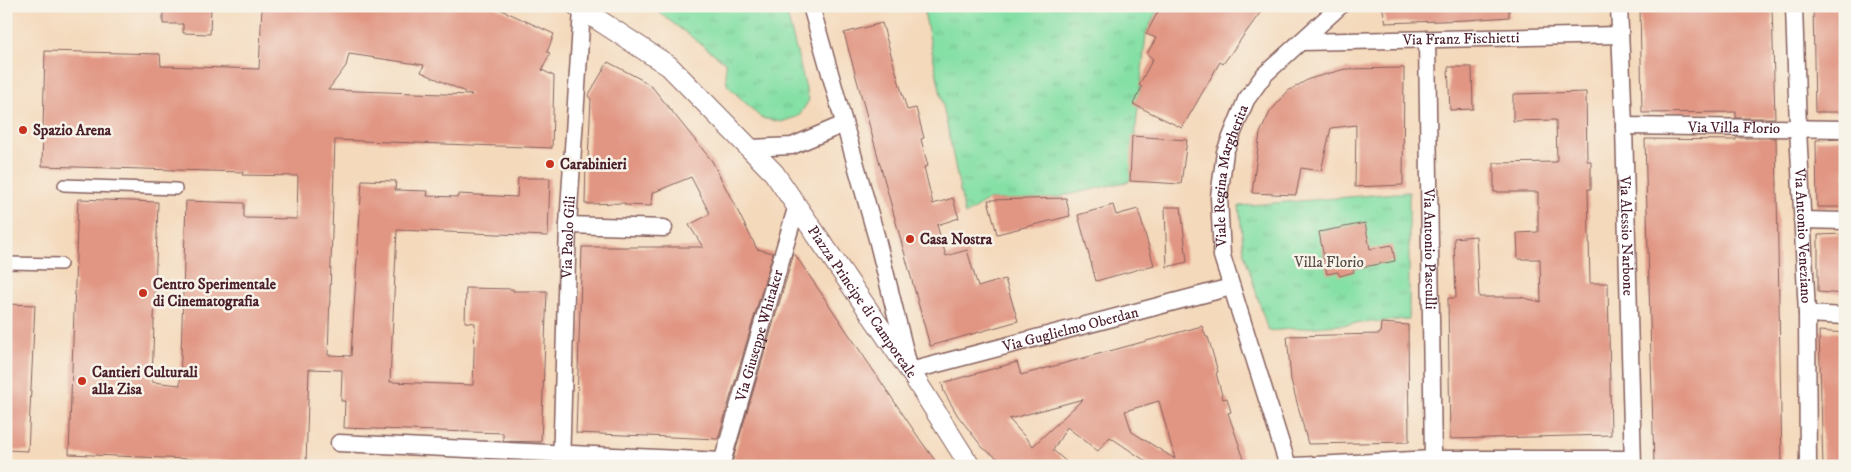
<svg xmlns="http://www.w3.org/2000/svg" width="1851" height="472" font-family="'IM FELL DW Pica',serif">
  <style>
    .park { fill: url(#park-tufts); stroke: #688068 }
    .building { fill: #e19683; fill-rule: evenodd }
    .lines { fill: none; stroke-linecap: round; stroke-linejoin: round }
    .pedestrian-casing { stroke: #86605d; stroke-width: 14 }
    .minor-casing { stroke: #86605d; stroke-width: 19 }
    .tertiary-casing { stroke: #86605d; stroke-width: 22 }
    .pedestrian { stroke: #fff; stroke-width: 11 }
    .minor { stroke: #fff; stroke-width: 16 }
    .tertiary { stroke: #fff; stroke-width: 20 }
    .poi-dot { fill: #c8321e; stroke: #f7f3e8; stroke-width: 2 }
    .labels { text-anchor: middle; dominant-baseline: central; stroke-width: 5; stroke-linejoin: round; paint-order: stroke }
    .street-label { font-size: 15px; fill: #4a1f2b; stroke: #f7f3e8 }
    .poi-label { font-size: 15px; font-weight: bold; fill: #4a1f2b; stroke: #f7f3e8; text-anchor: start }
    .park-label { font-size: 15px; fill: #594f4a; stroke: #f7f3e8 }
  </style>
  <defs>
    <pattern id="park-tufts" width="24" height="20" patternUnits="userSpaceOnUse" patternTransform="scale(1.25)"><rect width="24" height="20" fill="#85e0a6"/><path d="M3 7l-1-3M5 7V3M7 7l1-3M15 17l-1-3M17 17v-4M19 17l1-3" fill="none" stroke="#74c08f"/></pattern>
  </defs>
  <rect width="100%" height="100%" fill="#f7f3e8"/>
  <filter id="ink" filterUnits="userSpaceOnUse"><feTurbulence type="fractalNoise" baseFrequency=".02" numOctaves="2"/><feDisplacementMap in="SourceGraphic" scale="10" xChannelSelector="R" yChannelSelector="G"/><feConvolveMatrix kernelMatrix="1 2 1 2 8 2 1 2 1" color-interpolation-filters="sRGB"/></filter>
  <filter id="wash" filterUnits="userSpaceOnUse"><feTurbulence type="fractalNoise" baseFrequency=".0096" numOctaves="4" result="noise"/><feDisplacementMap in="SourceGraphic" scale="20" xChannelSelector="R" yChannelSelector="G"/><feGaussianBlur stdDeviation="1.12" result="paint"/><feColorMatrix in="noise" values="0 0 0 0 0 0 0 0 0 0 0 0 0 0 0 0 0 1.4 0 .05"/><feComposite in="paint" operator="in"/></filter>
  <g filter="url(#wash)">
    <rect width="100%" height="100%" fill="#f4d9bb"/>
    <!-- park -->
    <path class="park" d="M 650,6 L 785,6 L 809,100 L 799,116 L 781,122 L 761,118 L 727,85 L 725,62 Z
      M 923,6 L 1159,6 L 1146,34 L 1130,181 L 1049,199 L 988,200 L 965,215 Z
      M 1409,192 L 1409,319 L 1268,331 L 1244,253 L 1239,206 Z"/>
    <g id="blocks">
      <!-- building -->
      <path class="building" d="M 163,6 L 211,6 L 210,34 L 183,33 L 183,24 L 163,24 Z
        M 262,6 L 493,6 L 554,34 L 547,52 L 550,53 L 542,70 L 554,76 L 552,148 L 335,140 L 328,355 L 351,356 L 362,180 L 396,181 L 395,190 L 428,191 L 427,196 L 458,197 L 458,194 L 517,197 L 518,178 L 550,178 L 548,236 L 397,230 L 390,382 L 473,385 L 475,323 L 465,322 L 466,288 L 513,289 L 513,291 L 547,291 L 541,442 L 503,441 L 503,433 L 344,428 L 345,401 L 341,401 L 342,370 L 309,369 L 306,464 L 69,454 L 78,199 L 158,202 L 152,382 L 180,385 L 186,201 L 244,203 L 244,218 L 297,219 L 298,176 L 242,175 L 243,172 L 42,166 L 45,51 L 160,54 L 161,66 L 259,69 ZM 349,54 L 424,65 L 421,72 L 472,95 L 328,90 L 346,66 Z
        M 1161,6 L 1265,6 L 1223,64 L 1220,62 L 1182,128 L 1133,104 L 1142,87 L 1139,85 L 1153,59 L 1147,54 L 1156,38 L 1146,34 Z
        M 1382,6 L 1509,6 L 1509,17 L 1467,20 L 1386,23 Z
        M 1640,6 L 1772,6 L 1775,118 L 1736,118 L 1736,112 L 1642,113 Z
        M 1813,6 L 1845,6 L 1845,112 L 1815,112 Z
        M 882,23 L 907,110 L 916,108 L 924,138 L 921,139 L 928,166 L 924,167 L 933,204 L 953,198 L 956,209 L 959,218 L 937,225 L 946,256 L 967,250 L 978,287 L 1005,279 L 1018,321 L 930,346 L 844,33 Z
        M 608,62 L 644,81 L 653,88 L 712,161 L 757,249 L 773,253 L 718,439 L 576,433 L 582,247 L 703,247 L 689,225 L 710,214 L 691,177 L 652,193 L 651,206 L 625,205 L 625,203 L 585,204 L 586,160 L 588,159 L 591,99 L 588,96 Z
        M 1448,67 L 1472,67 L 1473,109 L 1450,110 Z
        M 1404,68 L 1403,185 L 1355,187 L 1356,125 L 1331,128 L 1321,171 L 1301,168 L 1296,195 L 1252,193 L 1260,133 L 1270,112 L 1288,91 L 1309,79 L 1345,69 Z
        M 1586,92 L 1587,161 L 1591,161 L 1591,189 L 1588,189 L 1590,283 L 1608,283 L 1611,435 L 1450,439 L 1448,298 L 1456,298 L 1454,238 L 1476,236 L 1479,297 L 1520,297 L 1541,302 L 1540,259 L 1518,259 L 1517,233 L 1538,232 L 1538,192 L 1494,192 L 1494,163 L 1557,162 L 1556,120 L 1513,121 L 1513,94 Z
        M 1132,136 L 1187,140 L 1181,184 L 1130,181 Z
        M 1736,138 L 1776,138 L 1782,466 L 1654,466 L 1645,139 L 1736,140 Z
        M 1845,139 L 1845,207 L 1817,207 L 1816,140 Z
        M 1066,198 L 1070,216 L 997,234 L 988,200 Z
        M 1113,205 L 1116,215 L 1138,209 L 1154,265 L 1096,281 L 1078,215 Z
        M 1165,207 L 1181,207 L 1187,262 L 1167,267 Z
        M 1365,223 L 1370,249 L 1392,245 L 1395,261 L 1353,269 L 1354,272 L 1340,276 L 1338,272 L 1327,274 L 1319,232 Z
        M 1845,234 L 1845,294 L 1818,292 L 1818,235 Z
        M 794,253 L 921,441 L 939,466 L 731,466 Z
        M 6,304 L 35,305 L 28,451 L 6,450 Z
        M 1381,323 L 1408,325 L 1409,442 L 1308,444 L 1291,380 L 1287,336 L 1380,334 Z
        M 1202,326 L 1206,337 L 1208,337 L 1218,372 L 1216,373 L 1223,399 L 1227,398 L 1231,412 L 1228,413 L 1245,462 L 1235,466 L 1153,466 L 1110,437 L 1098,451 L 1067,427 L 1053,450 L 1071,466 L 1003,466 L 1003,462 L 983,448 L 958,416 L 944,392 L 942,383 L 1017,362 L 1021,375 ZM 1083,399 L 1033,446 L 1009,419 ZM 1159,401 L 1175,459 L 1132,432 L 1125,411 Z
        M 1819,331 L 1845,333 L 1845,466 L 1823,466 Z
        M 502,461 L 540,462 L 540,466 L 502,466 Z"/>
    </g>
  </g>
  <g filter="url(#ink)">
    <use href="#blocks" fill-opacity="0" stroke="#86605d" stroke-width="1"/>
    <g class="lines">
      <defs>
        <path id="pedestrian" d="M 64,185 L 176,189
          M 6,263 L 61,264"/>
        <g id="minor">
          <path id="s1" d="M 811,6 L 877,239 L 910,371 L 1231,287"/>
          <path id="s2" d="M 1619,6 L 1624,126 L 1633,466"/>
          <path id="s3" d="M 1794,6 L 1798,128 L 1807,314 L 1808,466"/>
          <path id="s4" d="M 1427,39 L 1433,459"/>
          <path id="s5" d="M 1301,42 L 1620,35"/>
          <path id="s6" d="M 1624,126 L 1845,129"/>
          <path d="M 752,148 L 792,146 L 844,124"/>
          <path d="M 1802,220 L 1845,221"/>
          <path d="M 568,225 L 664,228"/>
          <path d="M 1807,314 L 1845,316"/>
          <path d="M 339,443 L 722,461"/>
          <path id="s7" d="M 561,466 L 568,225 L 582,10"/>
          <path id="s8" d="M 721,466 L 797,205"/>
          <path id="s9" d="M 1288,466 L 1222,256 L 1219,197 L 1225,152 L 1246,100 L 1264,75 L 1340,6"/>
          <path d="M 1295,466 L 1433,459 L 1632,459"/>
        </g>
        <g id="tertiary">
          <path id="s10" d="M 577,6 L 669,66 L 774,173 L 910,371 L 970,466"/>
        </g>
      </defs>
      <!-- pedestrian casing -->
      <use href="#pedestrian" class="pedestrian-casing"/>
      <!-- minor casing -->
      <use href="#minor" class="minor-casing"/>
      <!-- tertiary casing -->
      <use href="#tertiary" class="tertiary-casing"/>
      <!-- pedestrian -->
      <use href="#pedestrian" class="pedestrian"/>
      <!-- minor -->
      <use href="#minor" class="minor"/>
      <!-- tertiary -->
      <use href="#tertiary" class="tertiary"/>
    </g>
  </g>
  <!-- markers -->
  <g class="poi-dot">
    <circle cx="23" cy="130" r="5"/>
    <circle cx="550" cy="164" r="5"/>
    <circle cx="910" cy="239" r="5"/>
    <circle cx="143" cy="293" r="5"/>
    <circle cx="82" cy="381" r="5"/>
  </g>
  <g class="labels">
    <!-- street labels -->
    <g class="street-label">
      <text stroke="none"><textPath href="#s5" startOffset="160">Via Franz Fischietti</textPath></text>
      <text stroke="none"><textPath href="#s6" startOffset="110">Via Villa Florio</textPath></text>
      <text stroke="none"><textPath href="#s9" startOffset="302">Viale Regina Margherita</textPath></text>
      <text stroke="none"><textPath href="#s2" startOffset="230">Via Alessio Narbone</textPath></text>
      <text stroke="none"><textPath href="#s3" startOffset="230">Via Antonio Veneziano</textPath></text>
      <text stroke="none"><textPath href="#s7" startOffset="229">Via Paolo Gili</textPath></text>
      <text stroke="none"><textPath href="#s4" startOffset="210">Via Antonio Pasculli</textPath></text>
      <text stroke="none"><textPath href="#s10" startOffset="416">Piazza Principe di Camporeale</textPath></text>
      <text stroke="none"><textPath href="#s1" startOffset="544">Via Guglielmo Oberdan</textPath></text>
      <text stroke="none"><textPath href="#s8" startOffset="136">Via Giuseppe Whitaker</textPath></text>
    </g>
    <!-- poi labels -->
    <g class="poi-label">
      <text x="33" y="130">Spazio Arena</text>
      <text x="560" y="164">Carabinieri</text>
      <text x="920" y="239">Casa Nostra</text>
      <text x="153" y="284">Centro Sperimentale<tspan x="153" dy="17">di Cinematografia</tspan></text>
      <text x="92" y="372">Cantieri Culturali<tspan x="92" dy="17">alla Zisa</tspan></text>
    </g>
    <!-- park labels -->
    <g class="park-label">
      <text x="1329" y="262">Villa Florio</text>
    </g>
  </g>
  <!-- margin -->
  <rect width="1851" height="472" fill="none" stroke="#f7f3e8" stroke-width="25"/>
</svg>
